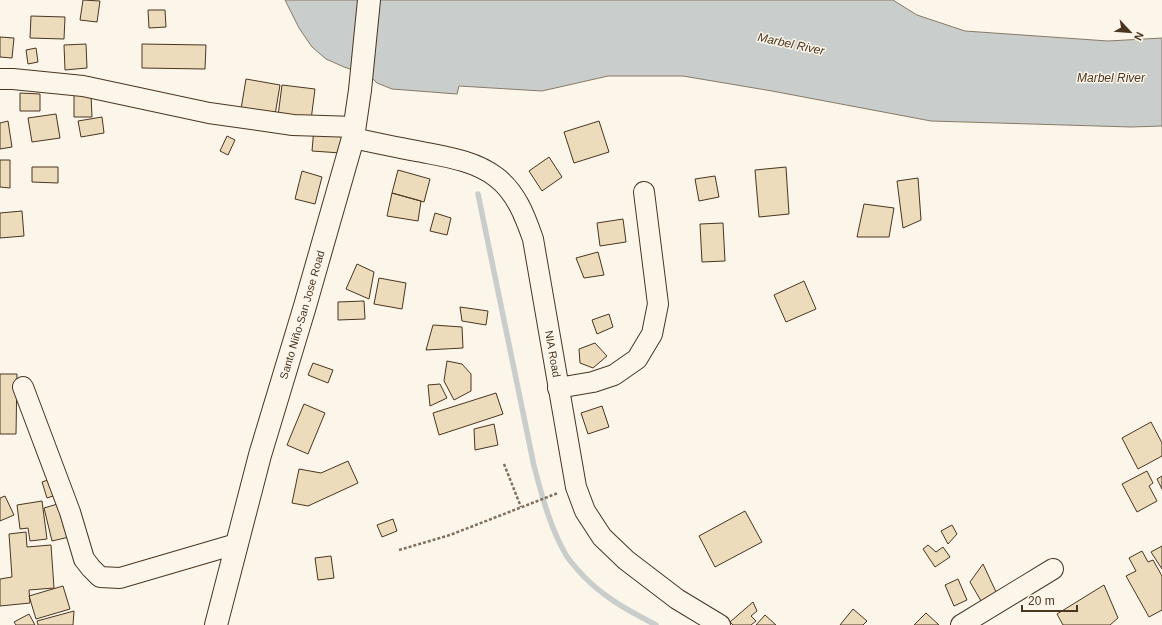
<svg xmlns="http://www.w3.org/2000/svg" width="1162" height="625" font-family="Arial,sans-serif">
  <style>
    .water { fill: #c9cecd; stroke: #887966 }
    .lines { fill: none; stroke-linecap: round; stroke-linejoin: round }
    .stream { stroke: #c9cecd; stroke-width: 5.5 }
    .building { fill: #ecdcbc; stroke: #4a3520 }
    .minor-casing { stroke: #4a3520; stroke-width: 22 }
    .major-casing { stroke: #4a3520; stroke-width: 24 }
    .path { stroke: #7f6f5c; stroke-width: 2.5; stroke-dasharray: 3 2; stroke-linecap: butt }
    .minor { stroke: #fbf6e9; stroke-width: 20 }
    .major { stroke: #fbf6e9; stroke-width: 22 }
    .labels { text-anchor: middle; dominant-baseline: central; stroke-width: 3; stroke-linejoin: round; paint-order: stroke }
    .street-label { font-size: 11px; fill: #4a3520; stroke: #fbf6e9 }
    .water-label { font-size: 12px; font-style: italic; fill: #4a3520; stroke: #fbf6e9 }
  </style>
  <rect width="100%" height="100%" fill="#fbf6e9"/>
  <!-- water -->
  <path class="water" d="M 285,0 L 893,0 L 917,15 L 965,31 L 1108,41 L 1162,38 L 1162,126 L 1131,127 L 931,121 L 772,91 L 683,76 L 608,76 L 542,91 L 459,86 L 457,94 L 392,89 L 377,83 L 370,76 L 344,67 L 326,59 L 312,47 L 299,28 Z"/>
  <g class="lines">
    <!-- stream -->
    <path class="stream" d="M 478,194 L 534,466 C 542,496 550,527 566,555 C 569,560 573,564 577,569 C 599,595 627,610 656,625"/>
  </g>
  <!-- building -->
  <path class="building" d="M 83,0 L 100,1 L 97,22 L 80,20 Z
    M 148,10 L 165,10 L 166,27 L 149,28 Z
    M 31,16 L 65,17 L 64,39 L 30,38 Z
    M 0,37 L 14,38 L 12,58 L 0,57 Z
    M 86,44 L 87,68 L 65,70 L 64,45 Z
    M 142,44 L 206,45 L 205,69 L 142,68 Z
    M 36,48 L 38,62 L 28,64 L 26,50 Z
    M 246,79 L 280,85 L 275,115 L 241,109 Z
    M 282,85 L 315,89 L 311,120 L 278,116 Z
    M 20,93 L 40,94 L 40,111 L 20,111 Z
    M 74,95 L 91,95 L 92,117 L 74,117 Z
    M 56,114 L 60,138 L 32,142 L 28,118 Z
    M 102,117 L 104,133 L 81,137 L 78,121 Z
    M 8,121 L 12,147 L 0,149 L 0,123 Z
    M 599,121 L 609,152 L 574,163 L 564,132 Z
    M 314,127 L 343,129 L 341,153 L 312,151 Z
    M 227,136 L 235,140 L 228,155 L 220,151 Z
    M 549,157 L 562,177 L 542,191 L 529,171 Z
    M 0,160 L 10,160 L 10,188 L 0,187 Z
    M 32,167 L 58,167 L 58,183 L 32,182 Z
    M 786,167 L 789,214 L 759,217 L 755,170 Z
    M 398,170 L 430,179 L 424,202 L 392,193 Z
    M 302,171 L 322,177 L 315,204 L 295,199 Z
    M 715,176 L 719,197 L 699,201 L 695,179 Z
    M 918,178 L 921,220 L 903,228 L 897,181 Z
    M 392,193 L 421,201 L 418,221 L 387,216 Z
    M 864,204 L 894,208 L 889,237 L 857,237 Z
    M 22,211 L 24,236 L 0,238 L 0,213 Z
    M 435,213 L 451,218 L 447,235 L 430,231 Z
    M 623,219 L 626,242 L 600,246 L 597,223 Z
    M 723,223 L 725,261 L 702,262 L 700,224 Z
    M 598,252 L 604,275 L 584,278 L 576,258 Z
    M 357,264 L 374,272 L 369,299 L 346,289 Z
    M 379,278 L 406,283 L 402,309 L 374,304 Z
    M 804,281 L 816,309 L 786,322 L 774,295 Z
    M 364,301 L 365,319 L 338,320 L 338,302 Z
    M 460,307 L 488,311 L 486,325 L 462,321 Z
    M 609,314 L 613,327 L 597,334 L 592,320 Z
    M 433,325 L 462,327 L 463,348 L 426,350 Z
    M 595,343 L 607,356 L 593,368 L 580,363 L 579,349 Z
    M 447,361 L 462,364 L 471,374 L 471,391 L 454,400 L 444,381 Z
    M 313,363 L 333,370 L 328,383 L 308,375 Z
    M 0,374 L 17,374 L 16,434 L 0,434 Z
    M 440,384 L 447,398 L 430,406 L 428,385 Z
    M 496,393 L 503,414 L 439,435 L 433,413 Z
    M 304,404 L 325,413 L 308,454 L 287,445 Z
    M 602,406 L 609,427 L 588,434 L 581,413 Z
    M 1151,422 L 1162,443 L 1162,456 L 1138,469 L 1122,438 Z
    M 494,424 L 498,445 L 475,450 L 474,429 Z
    M 348,461 L 358,483 L 308,506 L 292,503 L 299,469 L 321,473 Z
    M 1147,471 L 1153,483 L 1149,486 L 1157,501 L 1137,512 L 1122,484 Z
    M 1162,476 L 1162,489 L 1157,479 Z
    M 51,479 L 56,495 L 47,498 L 42,482 Z
    M 5,496 L 14,515 L 0,521 L 0,498 Z
    M 42,501 L 47,539 L 30,541 L 28,528 L 20,529 L 17,505 Z
    M 61,503 L 69,537 L 52,541 L 44,508 Z
    M 745,511 L 762,542 L 715,567 L 699,536 Z
    M 393,519 L 397,531 L 382,537 L 377,525 Z
    M 952,525 L 957,534 L 948,544 L 941,531 Z
    M 26,532 L 27,547 L 51,545 L 54,588 L 29,590 L 30,603 L 0,606 L 0,579 L 12,577 L 9,534 Z
    M 928,545 L 936,552 L 943,547 L 950,557 L 935,567 L 923,549 Z
    M 1162,546 L 1162,569 L 1151,552 Z
    M 1142,551 L 1148,562 L 1153,560 L 1162,576 L 1162,610 L 1149,617 L 1126,576 L 1136,571 L 1129,558 Z
    M 331,556 L 334,578 L 318,580 L 315,558 Z
    M 983,564 L 997,594 L 984,606 L 970,582 Z
    M 958,579 L 967,600 L 954,606 L 945,585 Z
    M 1104,585 L 1118,618 L 1110,625 L 1063,625 L 1057,614 Z
    M 63,586 L 70,609 L 36,619 L 29,596 Z
    M 753,602 L 757,611 L 751,616 L 756,621 L 751,625 L 733,625 L 730,622 Z
    M 853,609 L 867,621 L 863,625 L 840,625 Z
    M 74,611 L 73,625 L 38,625 L 37,621 Z
    M 926,613 L 939,625 L 914,625 Z
    M 29,614 L 35,625 L 16,625 L 14,622 Z
    M 765,615 L 776,625 L 756,625 Z"/>
  <g class="lines">
    <defs>
      <g id="minor">
        <path d="M 0,79 L 13,79 L 83,86 L 209,113 L 293,125 L 355,127"/>
        <path id="s1" d="M 353,138 C 376,143 399,148 422,152 C 447,157 475,161 496,177 C 516,192 525,216 533,239 L 576,487 L 585,511 L 602,537 L 626,560 L 677,599 L 720,625"/>
        <path d="M 23,387 L 70,512 L 84,559 L 91,568 L 100,577 L 120,578 L 236,544"/>
        <path d="M 558,388 L 593,382 L 614,375 L 637,359 L 652,334 L 658,304 L 644,192"/>
        <path d="M 961,625 L 1053,569"/>
      </g>
      <g id="major">
        <path id="s2" d="M 216,625 L 260,455 L 305,306 L 353,138 L 360,90 L 369,0"/>
      </g>
    </defs>
    <!-- minor casing -->
    <use href="#minor" class="minor-casing"/>
    <!-- major casing -->
    <use href="#major" class="major-casing"/>
    <!-- path -->
    <path class="path" d="M 504,464 L 521,507
      M 399,550 L 450,535 L 558,493"/>
    <!-- minor -->
    <use href="#minor" class="minor"/>
    <!-- major -->
    <use href="#major" class="major"/>
  </g>
  <g class="labels">
    <!-- street labels -->
    <g class="street-label">
      <text stroke="none"><textPath href="#s2" startOffset="322">Santo Niño-San Jose Road</textPath></text>
      <text stroke="none"><textPath href="#s1" startOffset="339">NIA Road</textPath></text>
    </g>
    <!-- water labels -->
    <g class="water-label">
      <text transform="translate(791 44) rotate(12)">Marbel River</text>
      <text x="1111" y="78">Marbel River</text>
    </g>
  </g>
  <!-- north arrow -->
  <g transform="translate(1130 32) rotate(116)" stroke="#fbf6e9" stroke-width="3" paint-order="stroke">
  <path d="M0-3L7 15L0 10L-7 15Z" fill="#4a3520"/>
  <text y="-6" font-size="11" font-weight="bold" text-anchor="middle" fill="#4a3520">N</text>
  </g>
  <!-- scale -->
  <path d="M1022 605v6h55v-6" fill="none" stroke="#4a3520" stroke-width="2"/>
  <text x="1028" y="605" font-size="12" fill="#4a3520" stroke="#fbf6e9" stroke-width="3" paint-order="stroke">20 m</text>
</svg>
